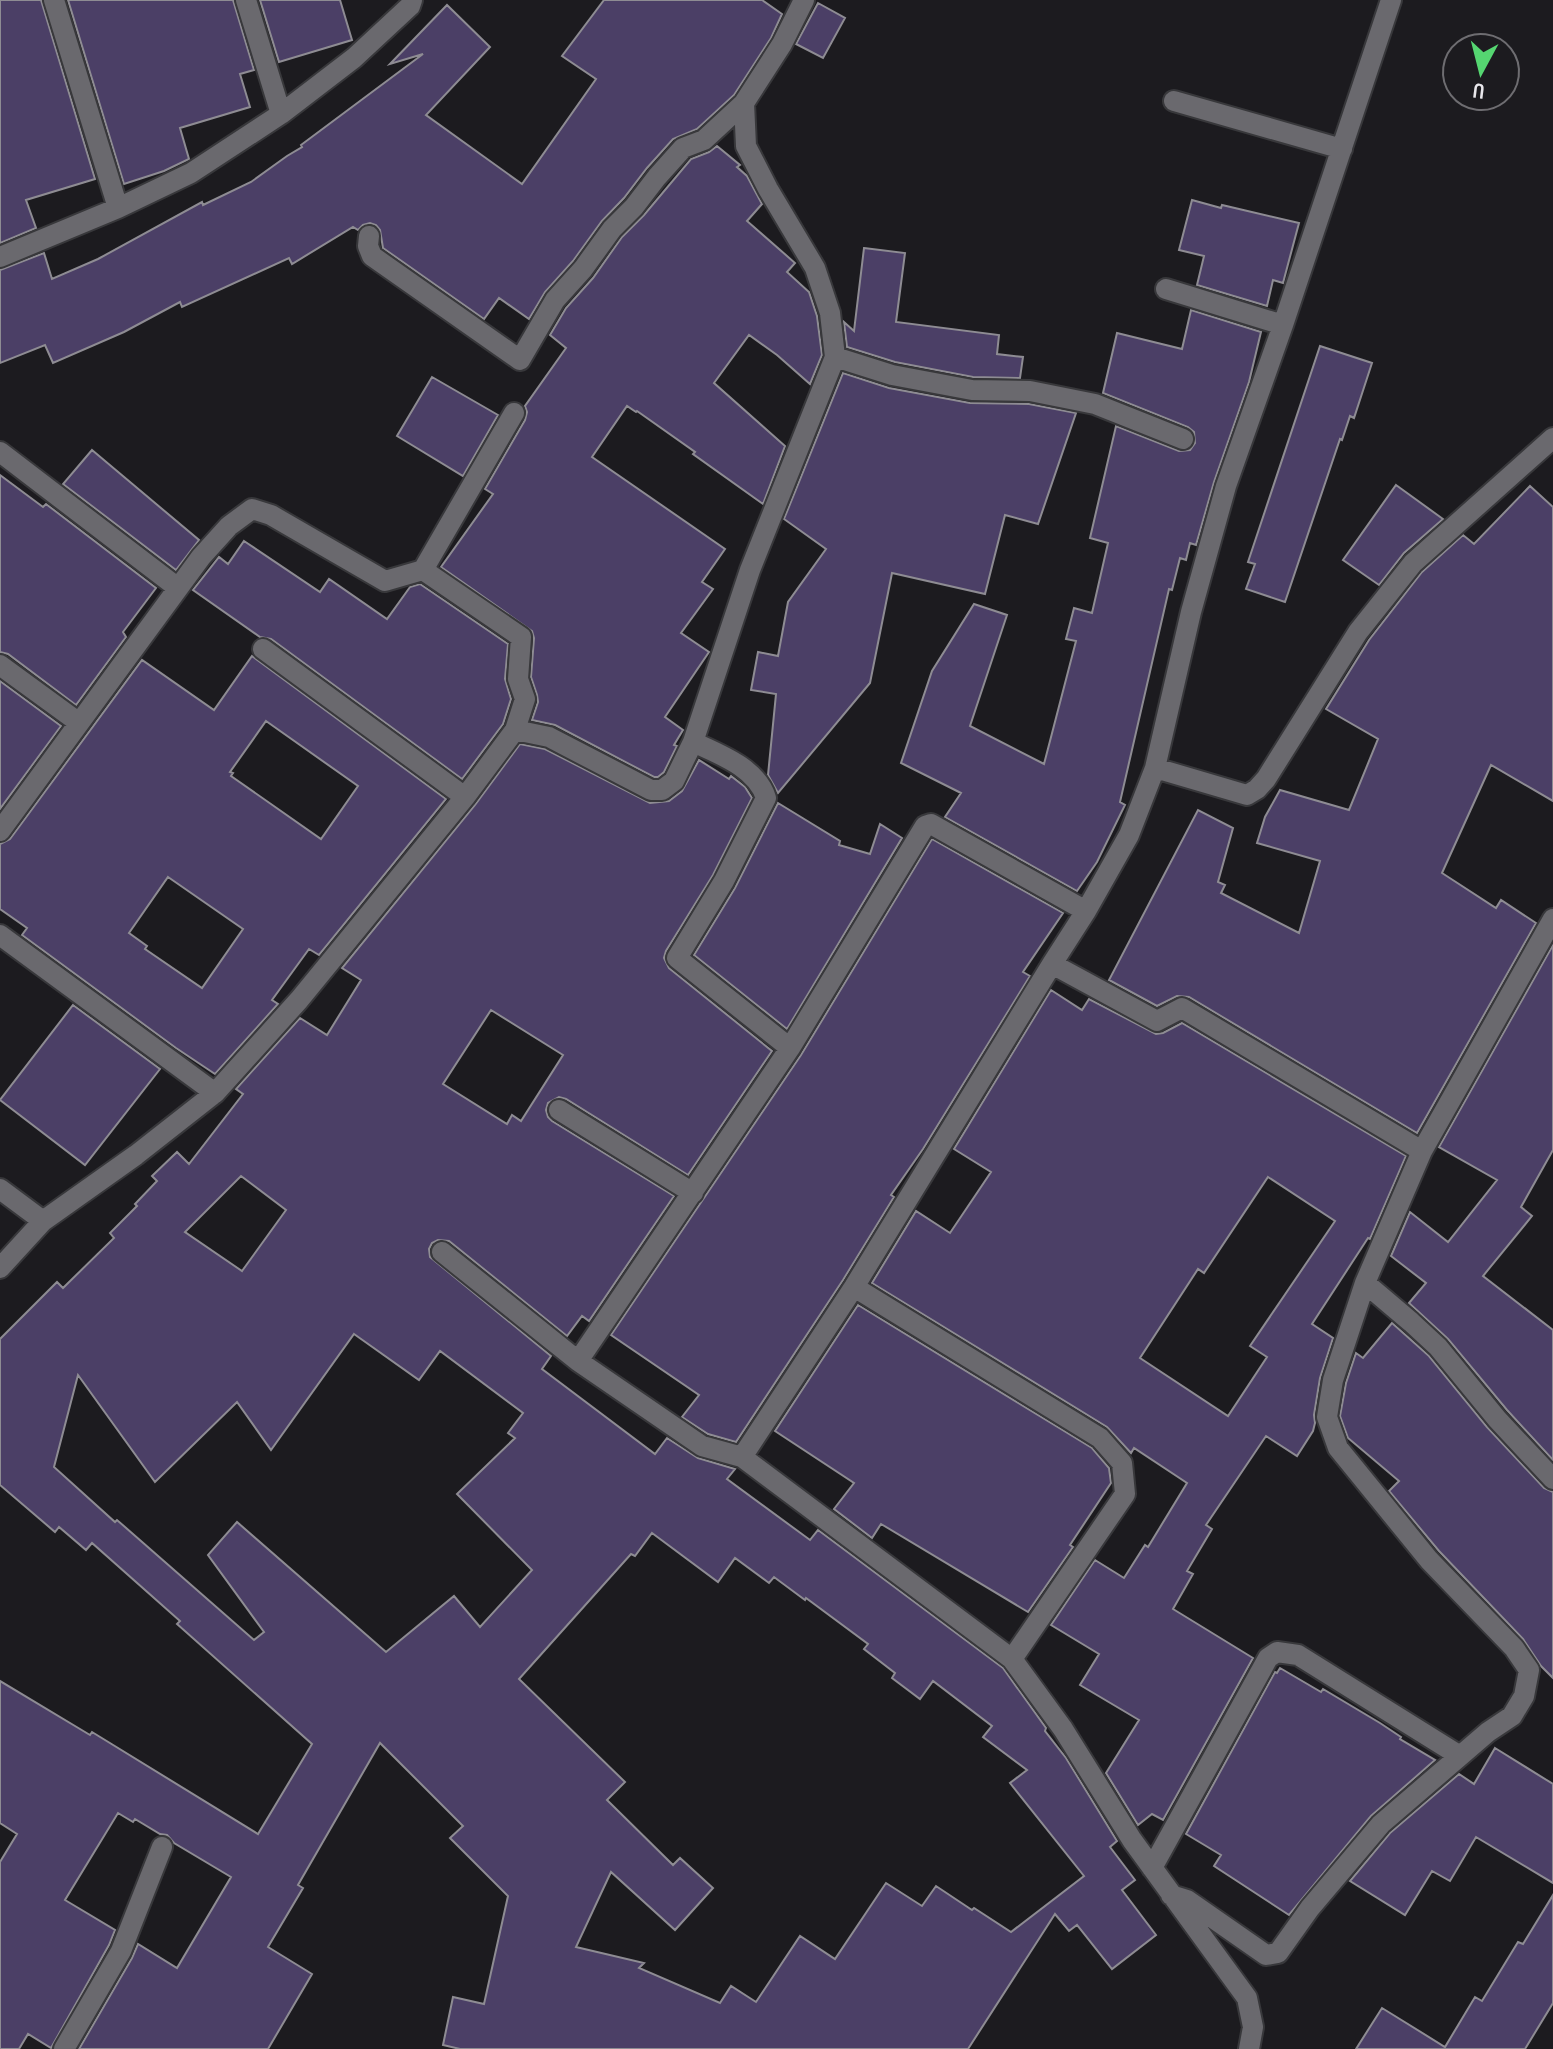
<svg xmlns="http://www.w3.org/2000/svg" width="1553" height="2049" font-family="'Sofia Sans Condensed',sans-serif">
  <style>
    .building { fill: #4b3f66; stroke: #8e8c93; stroke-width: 2; fill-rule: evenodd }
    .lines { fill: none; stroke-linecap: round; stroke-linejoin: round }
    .street-casing { stroke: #38383b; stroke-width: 24 }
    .street { stroke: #6a696e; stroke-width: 20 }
  </style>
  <rect width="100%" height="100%" fill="#1c1b1f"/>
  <!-- building -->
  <path class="building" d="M 0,0 L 41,0 L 95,179 L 26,200 L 36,228 L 0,243 Z
    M 68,0 L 233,0 L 254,70 L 240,74 L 250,107 L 180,128 L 189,159 L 164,171 L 124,184 Z
    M 260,0 L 340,0 L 352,40 L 279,62 Z
    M 604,0 L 762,0 L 782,14 L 771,38 L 734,95 L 697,129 L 673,139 L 647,168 L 624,198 L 602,221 L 573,261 L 545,292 L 529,319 L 499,298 L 484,319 L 383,248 L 380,230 L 376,225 L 370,223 L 363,225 L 358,230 L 353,227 L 292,264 L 289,258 L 182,307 L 180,302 L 124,332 L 53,363 L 45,345 L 0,363 L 0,270 L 44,253 L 52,279 L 98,259 L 202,202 L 203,205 L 251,182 L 287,156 L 302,147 L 301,145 L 423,54 L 390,64 L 447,5 L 490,47 L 426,115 L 522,184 L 596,79 L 562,56 Z
    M 818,3 L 845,18 L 823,58 L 796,44 Z
    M 717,146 L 740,165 L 737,167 L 747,176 L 762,204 L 747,221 L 795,263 L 787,272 L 809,292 L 817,316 L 822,355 L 810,384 L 777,355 L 749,335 L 714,383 L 785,446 L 763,504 L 693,454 L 695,452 L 637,411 L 636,412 L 627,406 L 592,457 L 725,549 L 702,582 L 713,589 L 681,633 L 709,652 L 665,717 L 683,730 L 674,745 L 677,746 L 664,772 L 658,777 L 654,777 L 555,725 L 532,720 L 538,702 L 537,695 L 531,677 L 534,638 L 532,631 L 441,567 L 493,494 L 485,489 L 525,420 L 527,412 L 525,406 L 566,348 L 550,335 L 566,308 L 593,278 L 622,237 L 644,215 L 691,159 L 709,152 Z
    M 1192,200 L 1221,208 L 1222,205 L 1299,223 L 1283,283 L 1273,280 L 1267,306 L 1197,285 L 1204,256 L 1179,250 Z
    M 864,248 L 905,253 L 896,322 L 999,335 L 997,354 L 1023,357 L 1020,378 L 973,377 L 895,362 L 847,347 L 844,322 L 854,331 Z
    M 1191,310 L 1261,332 L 1249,382 L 1214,482 L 1196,545 L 1190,543 L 1186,560 L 1180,558 L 1172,590 L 1169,589 L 1120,802 L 1125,805 L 1097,862 L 1077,891 L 945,817 L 961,793 L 901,763 L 932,671 L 974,604 L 1007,615 L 970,726 L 1044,764 L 1076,641 L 1066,639 L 1074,608 L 1092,613 L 1108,543 L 1090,538 L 1116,426 L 1179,451 L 1190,450 L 1195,443 L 1194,432 L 1188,427 L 1103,393 L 1117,333 L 1182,349 Z
    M 1320,346 L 1372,363 L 1354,418 L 1350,416 L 1342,440 L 1340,439 L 1285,602 L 1246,589 L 1255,564 L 1248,562 Z
    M 843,373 L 889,388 L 970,403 L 1029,404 L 1076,413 L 1038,524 L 1005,515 L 985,594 L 892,573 L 870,683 L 778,793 L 768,775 L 776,694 L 751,690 L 758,652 L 778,656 L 788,602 L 826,549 L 784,519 Z
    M 432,377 L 498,415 L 463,476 L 397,436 Z
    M 92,450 L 199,540 L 176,570 L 63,484 Z
    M 0,475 L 43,507 L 46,504 L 156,588 L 123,632 L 126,637 L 76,705 L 8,654 L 0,652 Z
    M 1396,485 L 1443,519 L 1404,553 L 1379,585 L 1343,560 Z
    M 1530,486 L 1553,507 L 1553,801 L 1491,765 L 1442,873 L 1496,908 L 1501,900 L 1536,923 L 1417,1133 L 1189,997 L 1177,996 L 1157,1006 L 1109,980 L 1198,810 L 1233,828 L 1218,882 L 1225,885 L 1221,893 L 1299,933 L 1320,861 L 1257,843 L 1265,817 L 1280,790 L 1349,810 L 1378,739 L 1326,709 L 1369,640 L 1422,572 L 1463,535 L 1474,544 Z
    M 244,541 L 320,592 L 329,579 L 387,619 L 410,587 L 420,584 L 508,644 L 505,679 L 511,699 L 503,724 L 462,779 L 271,639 L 260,637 L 193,590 L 219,557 L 228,564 Z
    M 252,656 L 446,799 L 319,955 L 309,949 L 272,1000 L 278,1004 L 215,1074 L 176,1048 L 22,935 L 27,928 L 0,909 L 0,844 L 10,839 L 142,660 L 214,710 ZM 266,721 L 358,786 L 321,839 L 231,776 L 233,773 L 230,772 ZM 168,877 L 243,929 L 202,988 L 145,949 L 147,946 L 129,933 Z
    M 0,681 L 61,726 L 0,809 Z
    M 520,744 L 545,749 L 650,803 L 669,801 L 682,791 L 699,760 L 729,779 L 731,776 L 745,787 L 752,798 L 713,875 L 666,951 L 664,958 L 669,968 L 772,1051 L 688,1175 L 566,1099 L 559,1097 L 548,1103 L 546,1110 L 548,1117 L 552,1121 L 674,1196 L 589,1321 L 582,1316 L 567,1336 L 449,1241 L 438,1240 L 432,1243 L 429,1249 L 430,1257 L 551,1356 L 542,1369 L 655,1454 L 667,1438 L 698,1458 L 735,1469 L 727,1479 L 810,1540 L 818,1530 L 1003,1668 L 1046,1728 L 1045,1731 L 1066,1758 L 1117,1841 L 1110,1847 L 1135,1880 L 1122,1890 L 1156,1935 L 1112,1969 L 1077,1925 L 1069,1931 L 1055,1914 L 968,2049 L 460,2049 L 443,2045 L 453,1997 L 484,2004 L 508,1896 L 450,1838 L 463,1826 L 380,1743 L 298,1885 L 303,1888 L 268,1947 L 312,1974 L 268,2049 L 79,2049 L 132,1958 L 138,1944 L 177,1968 L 231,1877 L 174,1843 L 167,1835 L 160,1834 L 135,1819 L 133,1822 L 118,1813 L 65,1900 L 115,1930 L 109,1945 L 51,2048 L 28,2034 L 19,2049 L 0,2049 L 0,1862 L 17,1834 L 0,1823 L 0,1681 L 90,1735 L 92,1732 L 258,1834 L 312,1744 L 177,1624 L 180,1621 L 92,1543 L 86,1550 L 59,1527 L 55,1532 L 0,1485 L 0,1339 L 57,1282 L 63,1288 L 114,1238 L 110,1233 L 137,1206 L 135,1204 L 157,1181 L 152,1176 L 177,1152 L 189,1164 L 243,1094 L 236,1089 L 300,1018 L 327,1035 L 361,980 L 342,968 L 475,805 ZM 491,1010 L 563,1055 L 521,1121 L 512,1115 L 507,1124 L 443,1084 ZM 241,1176 L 286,1210 L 242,1271 L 185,1232 ZM 354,1334 L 419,1380 L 440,1351 L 523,1413 L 508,1433 L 515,1438 L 457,1494 L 532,1570 L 480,1627 L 454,1596 L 386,1652 L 237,1522 L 208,1555 L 264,1632 L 254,1640 L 117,1520 L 115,1522 L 54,1467 L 78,1375 L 155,1482 L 237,1402 L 271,1450 ZM 652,1533 L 718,1582 L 735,1558 L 769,1583 L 774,1577 L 805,1600 L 806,1598 L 868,1644 L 864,1649 L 895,1673 L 892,1678 L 920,1699 L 933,1681 L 992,1726 L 983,1737 L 1027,1770 L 1010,1783 L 1084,1876 L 1011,1932 L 974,1908 L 972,1910 L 936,1886 L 922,1906 L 886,1883 L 835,1959 L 800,1936 L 756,2002 L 731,1986 L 720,2003 L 639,1968 L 644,1963 L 576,1947 L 611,1872 L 675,1930 L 713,1888 L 680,1858 L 673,1865 L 607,1800 L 625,1782 L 519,1679 L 631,1554 L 635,1556 Z
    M 778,803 L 840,841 L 839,845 L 870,854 L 880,824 L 902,838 L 787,1029 L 694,955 L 735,888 Z
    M 932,839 L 1063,913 L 1023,972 L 1030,976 L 923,1149 L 891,1195 L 894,1197 L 843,1280 L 736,1442 L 708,1434 L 682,1417 L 699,1395 L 611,1335 L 801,1055 Z
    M 1553,945 L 1553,1150 L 1521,1207 L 1532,1216 L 1483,1276 L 1553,1330 L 1553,1460 L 1507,1410 L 1448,1339 L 1409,1303 L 1426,1283 L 1391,1256 L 1410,1212 L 1448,1242 L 1497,1180 L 1439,1147 Z
    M 1051,990 L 1082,1010 L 1089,999 L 1156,1034 L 1163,1033 L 1182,1023 L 1406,1156 L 1370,1239 L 1368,1238 L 1312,1324 L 1333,1338 L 1320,1378 L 1314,1415 L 1315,1423 L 1313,1431 L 1297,1456 L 1266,1436 L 1206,1525 L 1212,1529 L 1187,1571 L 1193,1574 L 1173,1609 L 1253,1658 L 1163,1820 L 1152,1814 L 1138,1825 L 1106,1773 L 1139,1720 L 1080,1685 L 1099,1654 L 1051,1625 L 1095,1560 L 1124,1578 L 1145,1545 L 1148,1547 L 1187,1483 L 1134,1448 L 1131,1453 L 1107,1427 L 872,1283 L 916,1211 L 950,1233 L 991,1172 L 954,1149 ZM 1268,1177 L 1335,1221 L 1250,1346 L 1267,1357 L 1228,1416 L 1140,1358 L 1198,1269 L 1204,1273 Z
    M 73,1005 L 160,1069 L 85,1165 L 0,1100 Z
    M 858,1305 L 1092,1448 L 1109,1468 L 1111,1483 L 1070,1545 L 1073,1547 L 1028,1612 L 881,1524 L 872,1538 L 834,1509 L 854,1483 L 775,1431 Z
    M 1392,1323 L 1429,1356 L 1487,1427 L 1544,1488 L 1553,1492 L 1553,1678 L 1541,1666 L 1523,1639 L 1439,1551 L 1389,1491 L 1399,1481 L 1348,1438 L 1340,1416 L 1346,1383 L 1356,1353 L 1363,1358 Z
    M 1280,1668 L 1321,1692 L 1323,1689 L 1380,1723 L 1401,1737 L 1400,1739 L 1435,1760 L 1371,1816 L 1289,1915 L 1214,1866 L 1221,1855 L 1186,1834 L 1275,1672 L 1277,1673 Z
    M 1495,1748 L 1553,1784 L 1553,1883 L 1476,1837 L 1450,1881 L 1432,1871 L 1405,1915 L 1350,1881 L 1390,1833 L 1459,1774 L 1474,1784 Z
    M 1553,1895 L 1553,2003 L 1525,2049 L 1356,2049 L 1382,2008 L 1445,2047 L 1475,1997 L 1482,2001 L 1518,1942 L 1523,1944 Z"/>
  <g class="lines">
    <defs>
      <path id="street" d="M 54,0 L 118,208
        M 246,0 L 281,114
        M 1174,101 L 1342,149
        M 369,236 L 368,246 L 372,256 L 520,360 L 555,300 L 583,269 L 612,229 L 634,207 L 657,177 L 683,148 L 704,140 L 744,103 L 782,44 L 804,0
        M 0,257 L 118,208 L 191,173 L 281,114 L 354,58 L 410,6 L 412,0
        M 1166,289 L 1283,325
        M 835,357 L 892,375 L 972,390 L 1030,391 L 1095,404 L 1183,439
        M 0,452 L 178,588
        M 263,649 L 465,797
        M 0,665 L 78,722
        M 515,730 L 549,737 L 651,790 L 662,790 L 674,781 L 693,742 L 750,570 L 835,357 L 830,313 L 815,268 L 768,189 L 746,146 L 744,103
        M 693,742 C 719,754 757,768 766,798 L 724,881 L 677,958 L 790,1048
        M 1155,768 L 1247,795 L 1257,789 L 1266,779 L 1358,632 L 1413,563 L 1553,438
        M 0,831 L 201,557 L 229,526 L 252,509 L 271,515 L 385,581 L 423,570 L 514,413
        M 0,935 L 215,1093
        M 1052,964 L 1157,1021 L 1182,1008 L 1422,1151
        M 559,1110 L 693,1193
        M 0,1189 L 43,1221
        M 442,1252 L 578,1361 L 702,1446 L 742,1457 L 1012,1659 L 1063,1729 L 1132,1840 L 1247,1998 L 1253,2027 L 1249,2049
        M 0,1268 L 43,1221 L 136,1155 L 215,1093 L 299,1000 L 465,797 L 515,730 L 525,699 L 518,679 L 521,637 L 423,570
        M 1365,1283 L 1411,1322 L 1438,1347 L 1497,1419 L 1553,1479
        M 854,1287 L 1100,1438 L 1122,1463 L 1125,1494 L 1012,1659
        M 578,1361 L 790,1048 L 925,826 L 931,824 L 1086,911
        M 742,1457 L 854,1287 L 1052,964 L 1086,911 L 1129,835 L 1155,768 L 1191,612 L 1226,486 L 1283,325 L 1391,0
        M 1152,1868 L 1268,1658 L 1277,1652 L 1298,1655 L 1460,1756
        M 1171,1895 L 1187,1900 L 1266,1955 L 1278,1953 L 1310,1908 L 1381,1824 L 1488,1732 L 1512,1716 L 1524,1696 L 1529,1670 L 1514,1648 L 1429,1560 L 1338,1448 L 1327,1417 L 1333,1380 L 1365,1283 L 1422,1151 L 1553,919
        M 64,2049 L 121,1951 L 162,1847"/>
    </defs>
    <!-- street casing -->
    <use href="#street" class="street-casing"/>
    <!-- street -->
    <use href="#street" class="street"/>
  </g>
  <!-- north arrow -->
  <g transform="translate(1481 72) rotate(187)"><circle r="38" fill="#1c1b1f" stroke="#6e6d71" stroke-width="2"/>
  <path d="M0-6L14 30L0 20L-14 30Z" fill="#55d671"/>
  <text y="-12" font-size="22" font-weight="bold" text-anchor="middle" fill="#e8e7eb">U</text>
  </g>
</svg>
